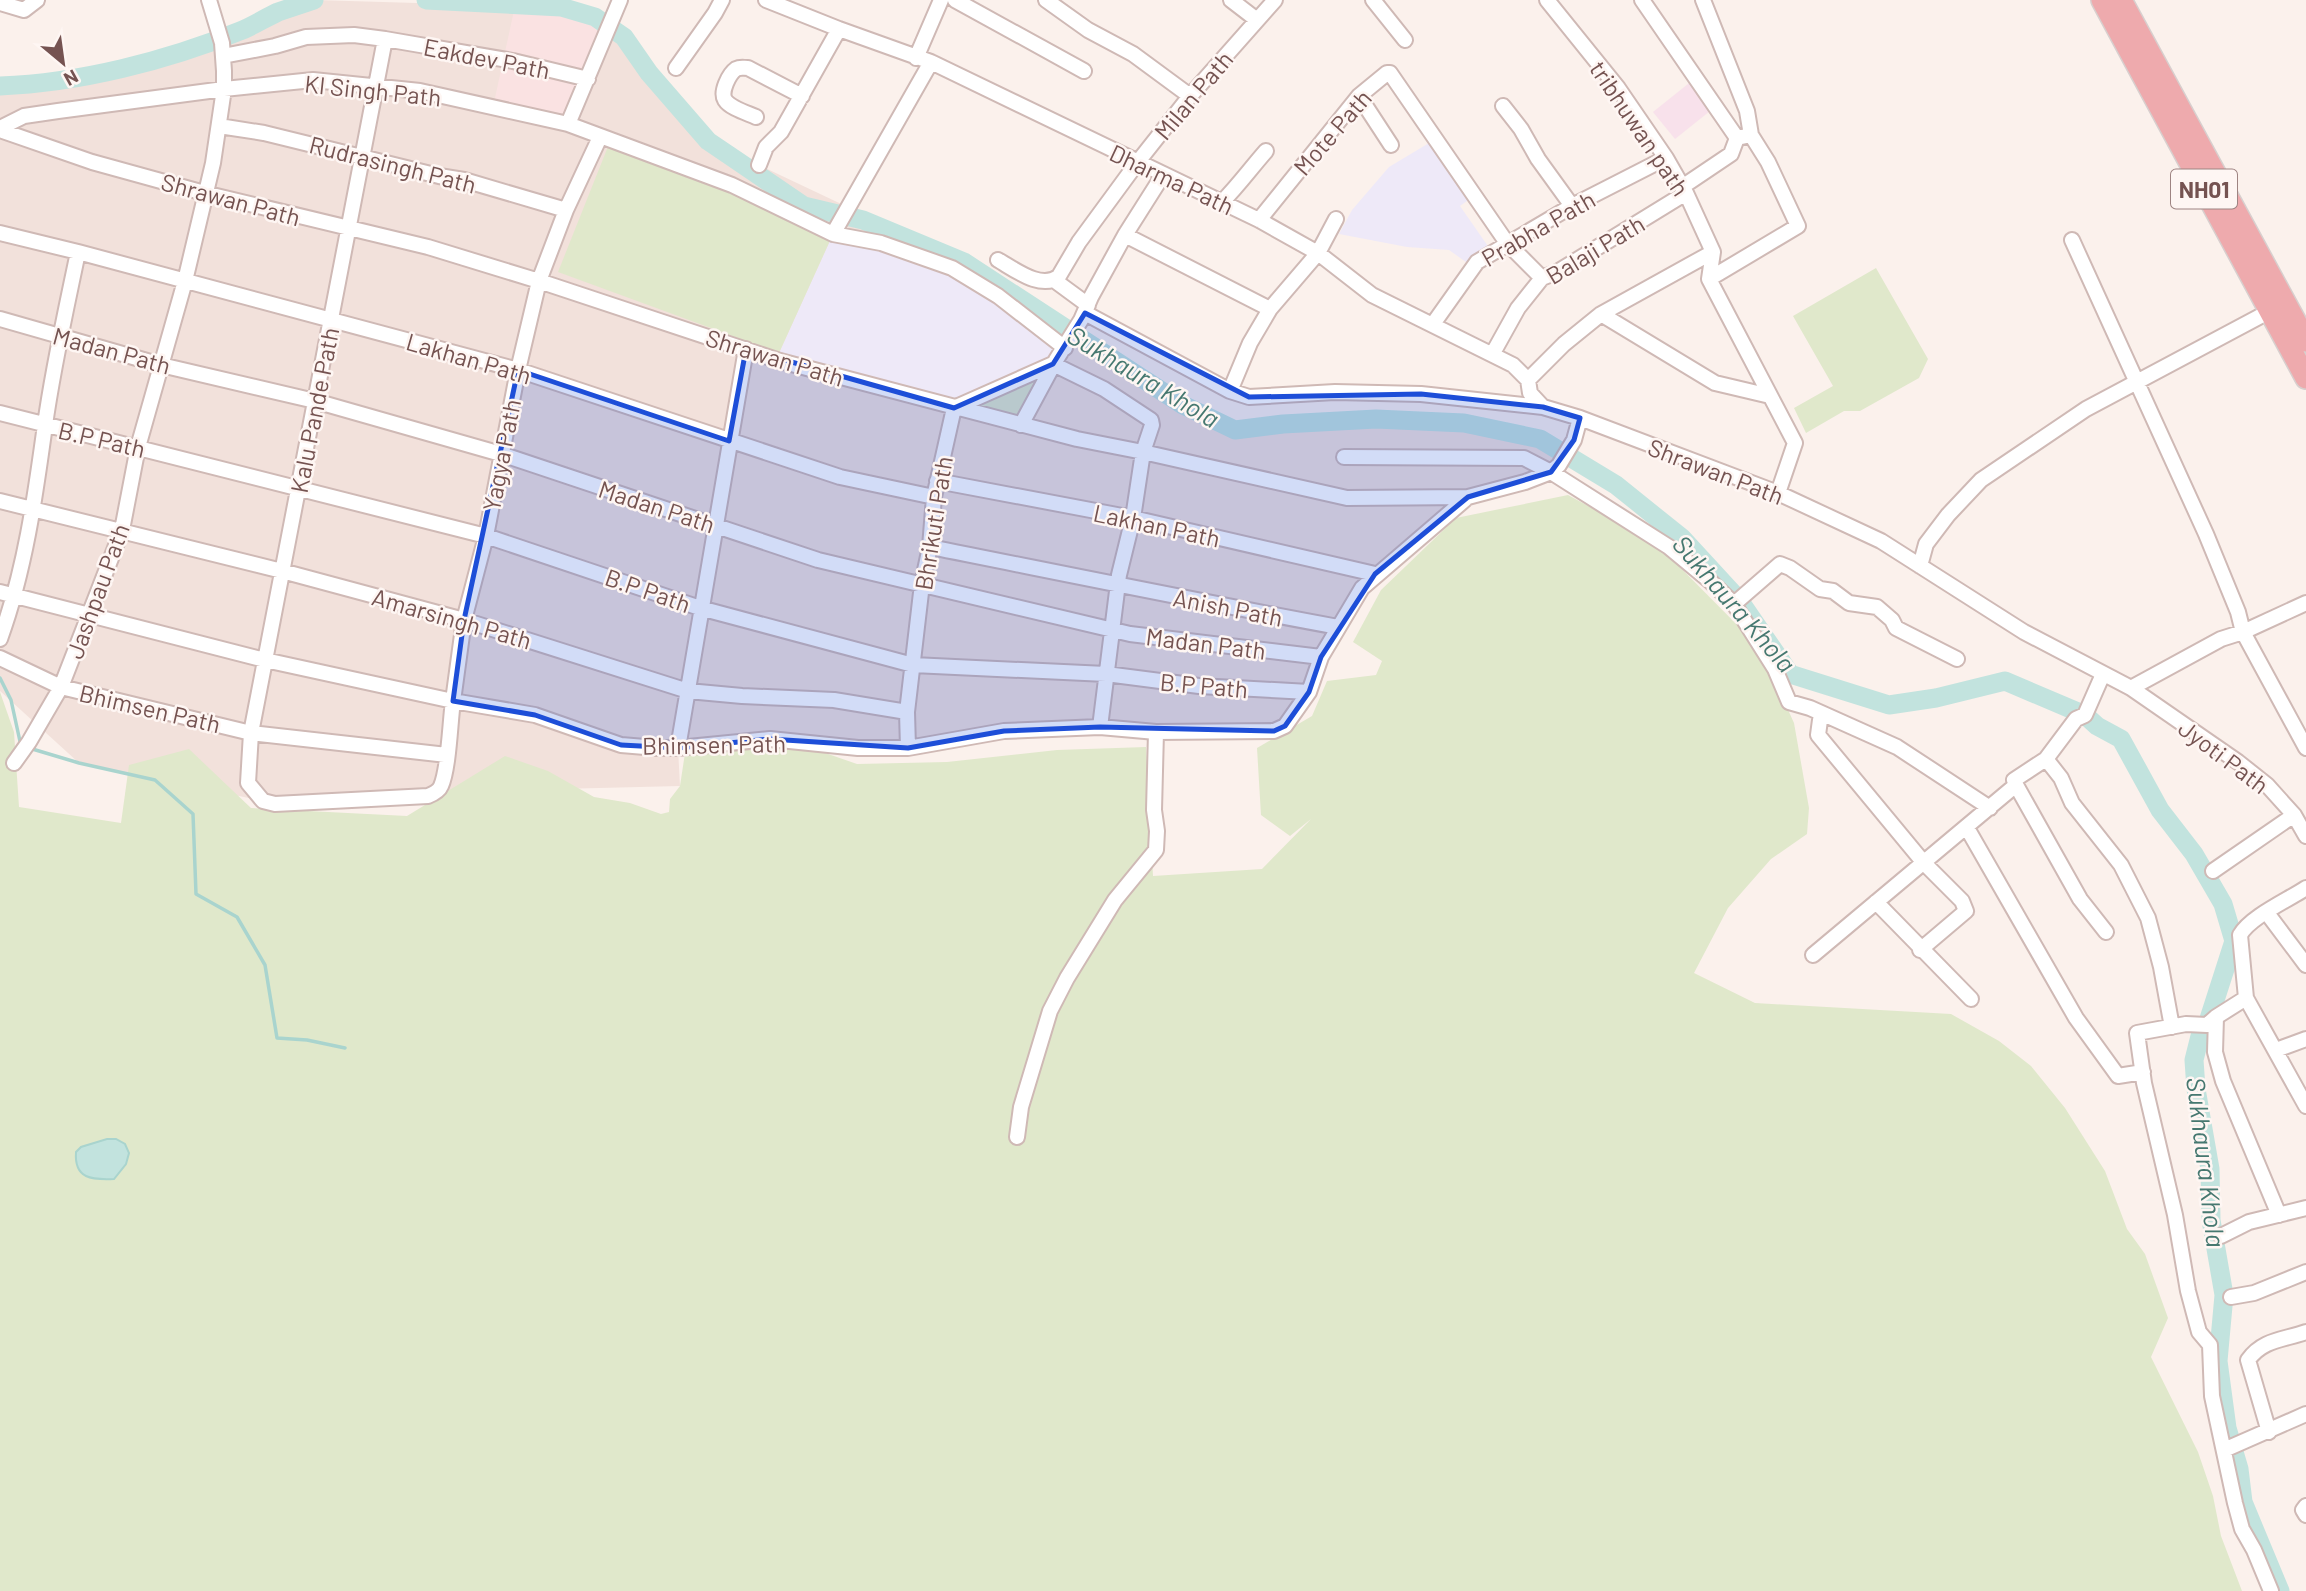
<svg xmlns="http://www.w3.org/2000/svg" width="2306" height="1591" font-family="Barlow,sans-serif">
  <style>
    .residential { fill: #f2e1db }
    .commercial { fill: #fae2e2 }
    .education { fill: #eee9f8 }
    .medical { fill: #f8e1eb }
    .green { fill: #e0e8cb }
    .water { fill: #c2e3de; stroke: #a9d4ce; stroke-width: 2 }
    .lines { fill: none; stroke-linecap: round; stroke-linejoin: round }
    .stream { stroke: #a9d4ce; stroke-width: 3.5 }
    .river { stroke: #c2e3de; stroke-width: 19 }
    .minor-casing { stroke: #cfb9b5; stroke-width: 18 }
    .highway-casing { stroke: #d8cfce; stroke-width: 24 }
    .minor { stroke: #fff; stroke-width: 14 }
    .highway { stroke: #eeaaad; stroke-width: 21 }
    .marked { fill: #1d4ed8; fill-opacity: 0.2; stroke: #1d4ed8; stroke-width: 5; stroke-linejoin: round }
    .labels { text-anchor: middle; dominant-baseline: central; stroke-width: 5; stroke-linejoin: round; paint-order: stroke }
    .shield { fill: #fef6f3; stroke: #9e8482; stroke-width: 2 }
    .shield-label { font-size: 23px; font-weight: bold; fill: #755351 }
    .street-label { font-size: 24px; fill: #755351; stroke: #fef6f3 }
    .water-label { font-size: 26px; font-style: italic; fill: #467870; stroke: #fef6f3 }
  </style>
  <rect width="100%" height="100%" fill="#fbf1ec"/>
  <!-- residential -->
  <path class="residential" d="M 315,0 L 515,6 L 598,18 L 625,37 L 708,141 L 964,262 L 1087,343 L 1235,430 L 1464,423 L 1540,439 L 1566,454 L 1559,465 L 1468,497 L 1375,574 L 1285,726 L 1004,731 L 908,748 L 770,739 L 678,748 L 680,786 L 436,792 L 263,801 L 79,763 L 0,691 L 0,84 L 36,85 L 240,31 Z"/>
  <!-- commercial -->
  <path class="commercial" d="M 515,6 L 561,7 L 598,18 L 610,26 L 568,124 L 493,107 Z"/>
  <!-- education -->
  <path class="education" d="M 1434,140 L 1471,198 L 1460,206 L 1492,252 L 1473,267 L 1449,250 L 1407,247 L 1339,234 L 1352,210 L 1389,167 Z
    M 833,234 L 952,268 L 1065,348 L 1056,360 L 954,408 L 779,353 Z"/>
  <!-- medical -->
  <path class="medical" d="M 1693,80 L 1715,107 L 1675,139 L 1653,112 Z"/>
  <!-- green -->
  <path class="green" d="M 609,144 L 653,158 L 833,234 L 779,353 L 558,272 Z
    M 1876,268 L 1928,359 L 1919,378 L 1860,411 L 1844,411 L 1806,433 L 1794,408 L 1833,386 L 1793,316 Z
    M 1056,360 L 1021,425 L 954,408 Z
    M 1568,495 L 1656,543 L 1760,648 L 1794,723 L 1809,808 L 1807,834 L 1771,859 L 1728,908 L 1694,973 L 1755,1003 L 1951,1014 L 1999,1041 L 2031,1066 L 2065,1108 L 2105,1171 L 2127,1229 L 2145,1254 L 2168,1318 L 2151,1357 L 2198,1452 L 2213,1496 L 2221,1536 L 2242,1591 L 0,1591 L 0,692 L 14,732 L 19,807 L 121,823 L 129,765 L 189,749 L 251,808 L 407,816 L 505,756 L 548,771 L 594,797 L 630,803 L 661,814 L 669,812 L 670,799 L 680,786 L 685,753 L 805,746 L 857,764 L 947,762 L 1057,750 L 1146,747 L 1153,876 L 1262,869 L 1311,819 L 1290,836 L 1261,815 L 1257,748 L 1312,716 L 1327,681 L 1376,675 L 1382,661 L 1353,642 L 1381,590 L 1456,518 Z"/>
  <!-- water -->
  <path class="water" d="M 107,1139 L 116,1139 L 125,1144 L 129,1153 L 126,1164 L 114,1179 C 92,1180 74,1179 76,1152 L 81,1147 Z"/>
  <g class="lines">
    <!-- stream -->
    <path class="stream" d="M 0,678 L 11,700 L 21,746
      M 29,748 L 79,763 L 155,780 L 193,814 L 196,894 L 237,917 L 265,965 L 277,1038 L 307,1040 L 345,1048"/>
    <!-- river -->
    <path class="river" d="M 426,0 L 561,7 L 595,17 L 624,37 L 649,73 L 708,141 L 804,206 L 863,220 L 964,262 L 1183,405 L 1235,430 L 1283,424 L 1376,419 L 1464,423 L 1540,439 L 1616,485 L 1682,538 L 1739,600 L 1790,674 L 1889,705 L 1936,698 L 2005,681 L 2085,715 L 2097,726 L 2121,739 L 2160,810 L 2194,854 L 2223,904 L 2234,941 L 2207,1025 L 2200,1036 L 2194,1060 L 2196,1089 L 2210,1169 L 2211,1220 L 2224,1295 L 2218,1361 L 2227,1428 L 2239,1469 L 2243,1502 L 2280,1591
      M 0,86 C 79,83 166,61 240,31 C 253,26 265,18 278,12 C 290,8 302,4 314,0"/>
    <defs>
      <path id="minor" d="M 766,0 L 839,29 L 931,62 L 1259,220 L 1318,253 L 1372,295 L 1513,365 L 1528,380 L 1530,393 L 1543,407
        M 955,0 L 1084,71
        M 1046,0 L 1088,30 L 1133,54 L 1190,96
        M 1231,0 L 1257,20
        M 1373,0 L 1405,40
        M 1547,0 L 1618,88 L 1666,158 L 1686,193 L 1713,252 L 1709,279 L 1795,443 L 1778,493
        M 1642,0 L 1737,138 L 1751,135 L 1768,162 L 1798,226 L 1709,279
        M 1703,0 L 1747,111 L 1751,135
        M 0,3 L 24,10 L 37,0
        M 223,56 L 275,46 L 306,37 L 354,35 L 385,39
        M 916,58 L 941,0
        M 676,68 L 715,13 L 722,0
        M 1359,96 L 1391,145
        M 1503,106 L 1521,129 L 1538,159 L 1572,206
        M 756,117 C 747,113 730,108 725,100 C 720,92 729,74 736,69 C 740,67 743,68 748,68 L 802,96
        M 568,124 L 732,185 L 833,234 L 881,243 L 952,268 L 998,296 L 1065,348
        M 219,126 L 264,133 L 439,176 L 464,180 L 566,210
        M 0,128 L 24,116 L 58,111 L 224,89 L 313,80 L 420,91 L 568,124 L 620,0
        M 0,130 L 92,162 L 208,194 L 428,247 L 539,281 L 780,361 L 1077,439 L 1143,452 L 1347,498 L 1468,497 L 1525,482 L 1551,472 L 1559,465 L 1574,440 L 1580,418
        M 759,165 L 766,147 L 781,132 L 839,29
        M 1682,187 L 1731,154 L 1737,138
        M 1222,202 C 1238,186 1251,168 1266,151
        M 1259,220 L 1359,96 L 1387,73 L 1390,73 L 1507,243 L 1542,278
        M 0,233 L 78,252 L 518,370 L 840,477 L 934,497
        M 833,234 L 931,62
        M 1125,235 L 1270,309
        M 2072,240 L 2206,534 L 2238,612 L 2243,632 L 2306,748
        M 998,260 C 1014,269 1042,291 1059,276 L 1079,242 L 1137,163 L 1190,96 L 1275,0
        M 1054,280 L 1088,305
        M 1085,313 L 1230,391 L 1249,397 L 1335,392 L 1421,394 L 1543,407 L 1580,418 L 1778,493 L 1881,541 L 2024,632 L 2131,688 L 2238,762 L 2267,785 L 2294,815 L 2306,836
        M 1601,314 L 1715,383 L 1770,396
        M 0,319 L 161,365 L 315,401 L 501,454 L 818,560 L 1130,634 L 1321,657
        M 1433,324 L 1477,262 L 1572,206 L 1666,158
        M 1493,353 L 1518,308 L 1542,278 L 1559,271 L 1686,193
        M 1528,380 L 1564,344 L 1601,314 L 1713,252
        M 1230,391 L 1250,343 L 1270,309 L 1318,253 L 1336,219
        M 0,413 L 486,536 L 700,608 L 913,665 L 1106,674 L 1199,686 L 1309,692
        M 1021,425 L 1056,360 L 1081,320 L 1091,297 L 1125,235 L 1163,175
        M 1344,457 L 1524,458 L 1551,472 L 1669,547 L 1710,581 L 1734,604 L 1775,669 L 1789,702 L 1810,708 L 1897,747 L 1990,808
        M 937,481 L 1133,518 L 1375,574
        M 0,501 L 282,571 L 464,620 L 688,691 L 742,696 L 834,700 L 907,712
        M 930,547 C 1066,574 1202,602 1338,627
        M 1920,566 L 1926,544 L 1948,515 L 1981,480 L 2086,409 L 2270,311
        M 0,592 L 265,660 L 453,701 L 464,620 L 486,536 L 518,370 L 539,281 L 566,210 L 600,137
        M 1734,604 L 1780,564 L 1790,568 L 1820,589 L 1833,591 L 1849,603 L 1877,607 L 1892,620 L 1896,628 L 1957,659
        M 0,639 C 25,570 35,498 45,425 C 53,367 66,310 78,252
        M 0,658 L 61,687 L 251,733 L 248,783 L 263,801 L 275,804 L 428,796 C 433,794 439,791 441,786 C 449,768 450,722 453,701 L 535,715 L 621,745 L 657,748 L 678,748 L 770,739 L 858,748 L 908,748 L 1004,731 L 1100,727 L 1156,732 L 1274,731 L 1285,726 L 1309,692 L 1321,657 L 1362,588 L 1468,497
        M 2131,688 L 2221,639 L 2243,632 L 2306,603
        M 1824,715 L 1820,720 L 1818,735 L 1924,863 L 1962,901 L 1966,911 L 1920,950
        M 678,748 L 746,349
        M 908,748 L 907,712 L 922,584 L 930,547 L 934,497 L 954,408 L 1053,364 L 1104,389 L 1151,420 L 1152,425 L 1143,452 L 1133,518 L 1119,575 L 1100,727
        M 447,755 L 251,733 L 385,39 L 513,61 L 588,79
        M 2046,759 L 2061,778 L 2072,803 L 2121,865 L 2148,918 L 2161,967 L 2172,1027
        M 14,763 L 29,742 L 61,687 L 122,530 L 138,447 L 185,281 L 213,163 L 224,89 L 224,71 L 222,43 L 209,0
        M 2016,785 L 2080,899 L 2106,932
        M 1967,828 L 2076,1018 L 2118,1076 L 2143,1072
        M 2213,871 L 2294,815
        M 1876,902 L 1971,999
        M 2267,913 L 2306,965
        M 1813,955 L 2016,785 L 2014,780 L 2046,759 L 2076,719 L 2085,715 L 2103,674
        M 2246,998 L 2306,1106
        M 2216,1017 L 2215,1052 L 2223,1081 L 2279,1215
        M 2276,1050 L 2306,1039
        M 1017,1137 L 1021,1107 L 1050,1011 L 1067,978 L 1115,900 L 1156,850 L 1157,831 L 1154,810 L 1156,732
        M 2221,1236 L 2249,1222 L 2306,1208
        M 2231,1297 L 2254,1293 L 2306,1272
        M 2269,1432 L 2248,1360 C 2263,1339 2284,1340 2306,1332
        M 2224,1450 L 2306,1414
        M 2306,1506 L 2303,1510 L 2306,1515
        M 2271,1591 L 2254,1550 L 2242,1529 L 2235,1503 L 2212,1396 L 2210,1345 L 2199,1332 L 2188,1291 L 2175,1215 L 2144,1083 L 2137,1033 L 2186,1024 L 2207,1025 L 2216,1017 L 2246,998 L 2240,935 C 2250,917 2288,900 2306,888"/>
      <path id="highway" d="M 2102,0 L 2306,378
        M 2121,0 L 2306,341"/>
    </defs>
    <!-- minor casing -->
    <use href="#minor" class="minor-casing"/>
    <!-- highway casing -->
    <use href="#highway" class="highway-casing"/>
    <!-- minor -->
    <use href="#minor" class="minor"/>
    <!-- highway -->
    <use href="#highway" class="highway"/>
  </g>
  <!-- marked area -->
  <path class="marked" d="M 1085,313 L 1249,397 L 1421,394 L 1543,407 L 1580,418 L 1574,440 L 1551,472 L 1468,497 L 1375,574 L 1321,657 L 1309,692 L 1285,726 L 1274,731 L 1100,727 L 1004,731 L 908,748 L 770,739 L 678,748 L 621,745 L 535,715 L 453,701 L 464,620 L 518,370 L 729,441 L 746,349 L 954,408 L 1053,364 Z"/>
  <g class="labels">
    <!-- shield labels -->
    <rect class="shield" x="2171" y="169.5" width="66" height="39" rx="5"/>
    <g class="shield-label">
      <text x="2204" y="189">NH01</text>
    </g>
    <!-- street labels -->
    <g class="street-label">
      <text transform="translate(487 58) rotate(11)">Eakdev Path</text>
      <text transform="translate(373 90) rotate(6)">KI Singh Path</text>
      <text transform="translate(1193 95) rotate(-50)">Milan Path</text>
      <text transform="translate(1640 128) rotate(56)">tribhuwan path</text>
      <text transform="translate(1332 132) rotate(-49)">Mote Path</text>
      <text transform="translate(393 164) rotate(14)">Rudrasingh Path</text>
      <text transform="translate(1172 179) rotate(25)">Dharma Path</text>
      <text transform="translate(231 199) rotate(15)">Shrawan Path</text>
      <text transform="translate(1538 228) rotate(-30)">Prabha Path</text>
      <text transform="translate(1595 249) rotate(-31)">Balaji Path</text>
      <text transform="translate(112 350) rotate(15)">Madan Path</text>
      <text transform="translate(775 357) rotate(17)">Shrawan Path</text>
      <text transform="translate(469 358) rotate(16)">Lakhan Path</text>
      <text transform="translate(314 410) rotate(-79)">Kalu Pande Path</text>
      <text transform="translate(102 439) rotate(13)">B.P Path</text>
      <text transform="translate(501 455) rotate(-79)">Yagya Path</text>
      <text transform="translate(1716 471) rotate(21)">Shrawan Path</text>
      <text transform="translate(657 506) rotate(18)">Madan Path</text>
      <text transform="translate(933 523) rotate(-81)">Bhrikuti Path</text>
      <text transform="translate(1157 525) rotate(12)">Lakhan Path</text>
      <text transform="translate(648 590) rotate(19)">B.P Path</text>
      <text transform="translate(97 591) rotate(-70)">Jashpau Path</text>
      <text transform="translate(1228 607) rotate(11)">Anish Path</text>
      <text transform="translate(452 618) rotate(16)">Amarsingh Path</text>
      <text transform="translate(1206 643) rotate(7)">Madan Path</text>
      <text transform="translate(1204 685) rotate(5)">B.P Path</text>
      <text transform="translate(150 708) rotate(13)">Bhimsen Path</text>
      <text transform="translate(714 744) rotate(-1)">Bhimsen Path</text>
      <text transform="translate(2224 756) rotate(37)">Jyoti Path</text>
    </g>
    <!-- water labels -->
    <g class="water-label">
      <text transform="translate(1144 376) rotate(31)">Sukhaura Khola</text>
      <text transform="translate(1735 603) rotate(49)">Sukhaura Khola</text>
      <text transform="translate(2207 1162) rotate(83)">Sukhaura Khola</text>
    </g>
  </g>
  <!-- north arrow -->
  <g transform="translate(63 63) rotate(151)" stroke="#fef6f3" stroke-width="5" paint-order="stroke">
  <path d="M0-5L12 26L0 18L-12 26Z" fill="#755351"/>
  <text y="-10" font-size="19" font-weight="bold" text-anchor="middle" fill="#755351">N</text>
  </g>
</svg>
